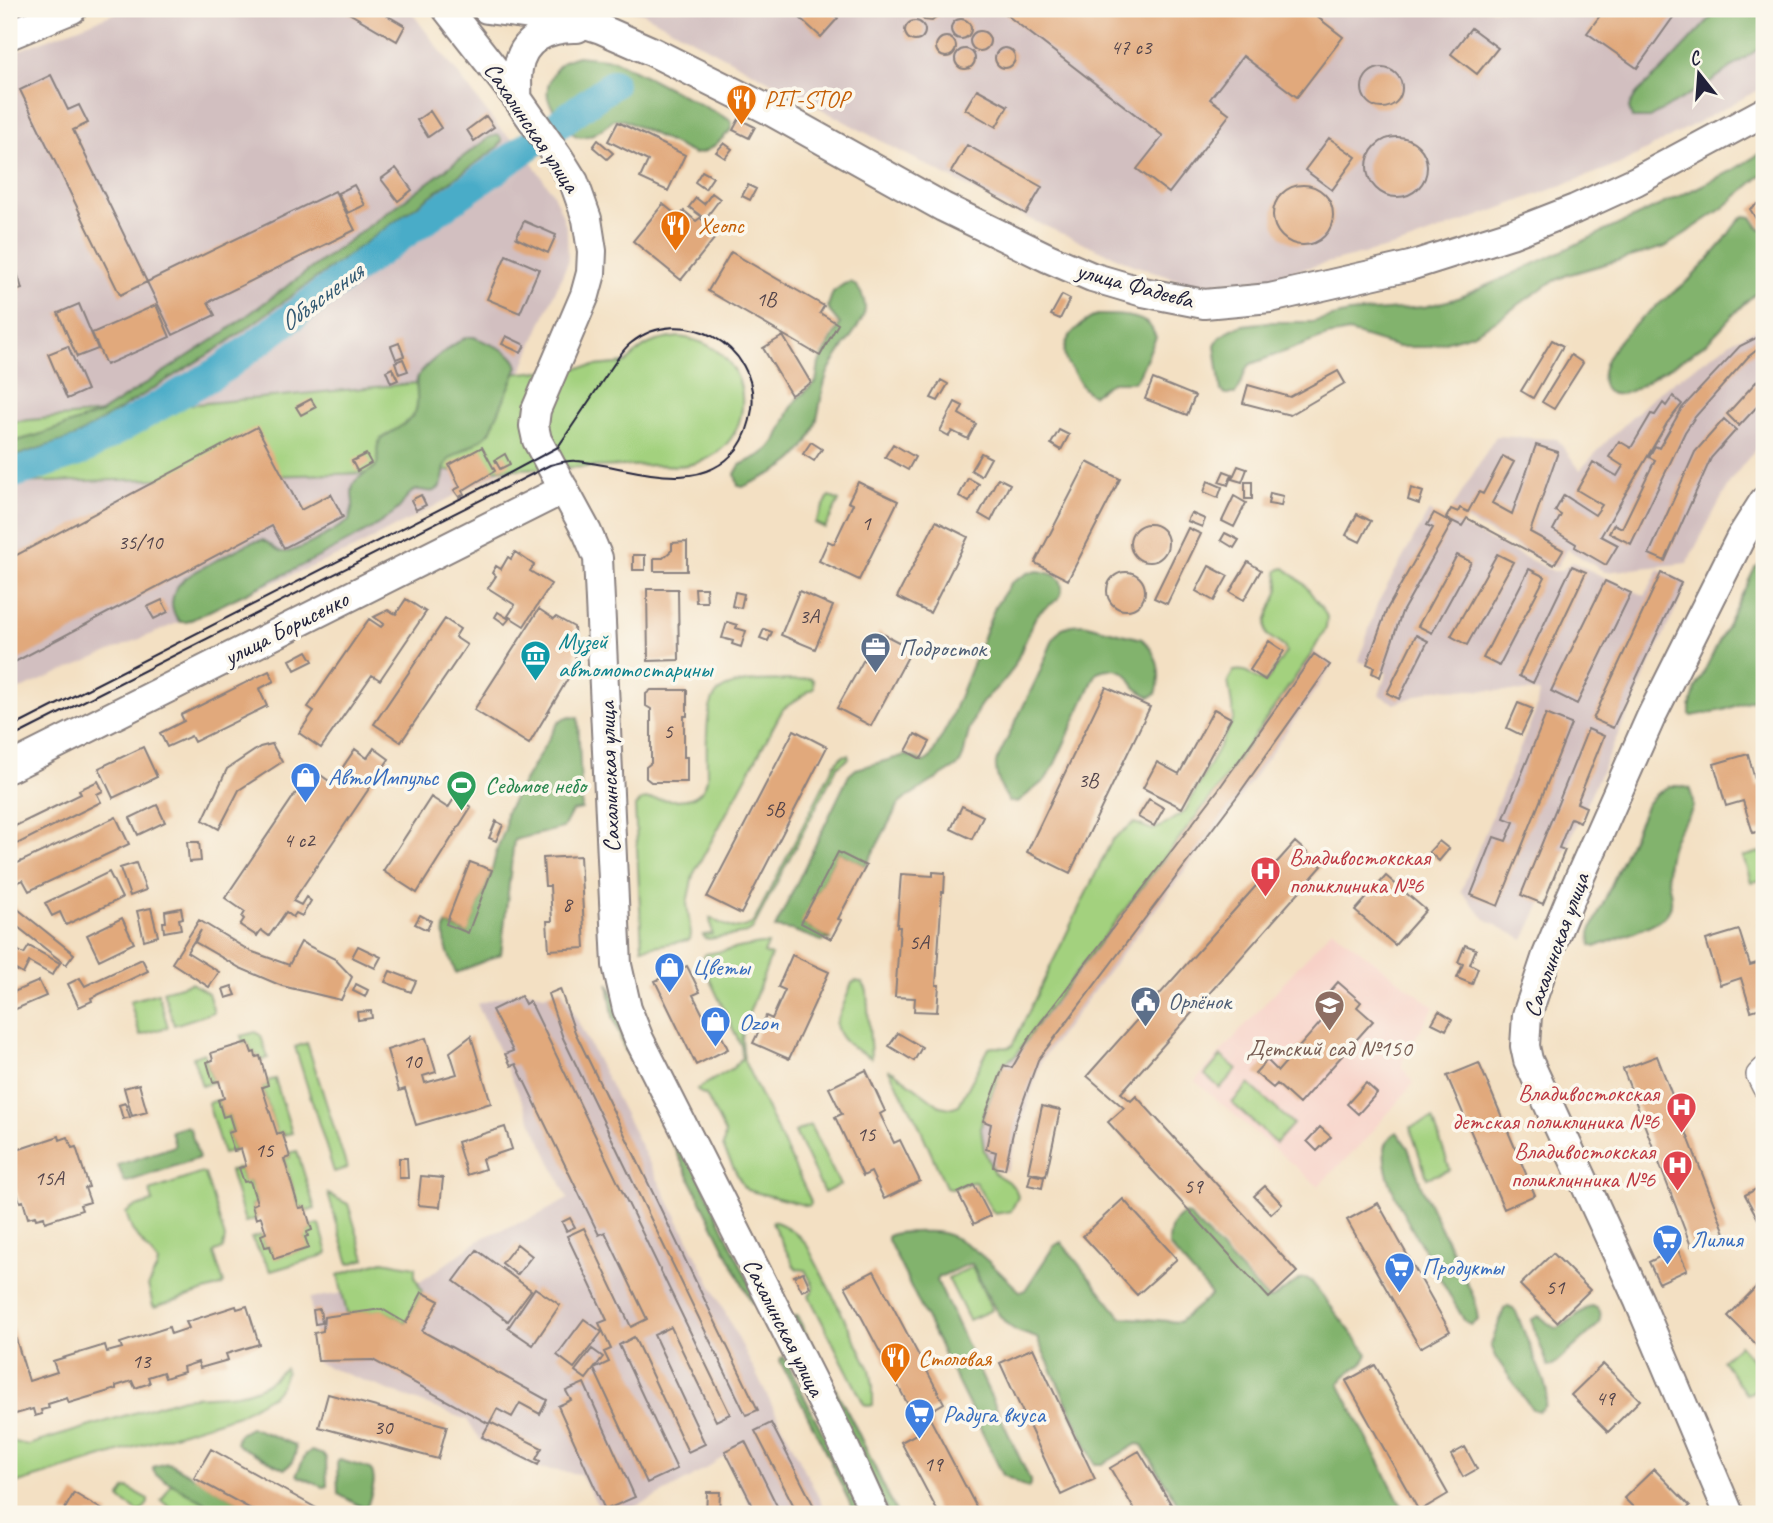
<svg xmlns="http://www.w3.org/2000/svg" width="1773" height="1523" font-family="Caveat,sans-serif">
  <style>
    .built { fill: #f7d1c7 }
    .industrial { fill: #d2bfc0 }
    .green { fill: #a3d17e; stroke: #627a5c; stroke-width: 2 }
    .forest { fill: #82b36d; stroke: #526a54; stroke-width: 2 }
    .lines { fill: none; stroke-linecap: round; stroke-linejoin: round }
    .river { stroke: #49acc8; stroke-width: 30 }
    .building { fill: #e1a97c }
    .minor-casing { stroke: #8a817f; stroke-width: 26 }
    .major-casing { stroke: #8a817f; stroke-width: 32 }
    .minor { stroke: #fff; stroke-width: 23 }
    .major { stroke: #fff; stroke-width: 28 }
    .tram { stroke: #22223b; stroke-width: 2 }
    .labels { text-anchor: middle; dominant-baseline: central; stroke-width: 7; stroke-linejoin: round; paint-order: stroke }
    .number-label { font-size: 21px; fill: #52444b }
    .food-label { font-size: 24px; fill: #c56008; stroke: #fbf7ec; text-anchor: start }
    .street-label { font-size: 24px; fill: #22223b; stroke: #fbf7ec }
    .culture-label { font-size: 24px; fill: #0d838f; stroke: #fbf7ec; text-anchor: start }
    .service-label { font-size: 24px; fill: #4e5e75; stroke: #fbf7ec; text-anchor: start }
    .shop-label { font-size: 24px; fill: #366cbe; stroke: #fbf7ec; text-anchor: start }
    .leisure-label { font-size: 24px; fill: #27864d; stroke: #fbf7ec; text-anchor: start }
    .health-label { font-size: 24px; fill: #be3a42; stroke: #fbf7ec; text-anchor: end }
    .education-label { font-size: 24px; fill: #785e54; stroke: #fbf7ec }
    .water-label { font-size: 26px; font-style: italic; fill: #325973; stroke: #fbf7ec }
  </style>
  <rect width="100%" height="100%" fill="#fbf7ec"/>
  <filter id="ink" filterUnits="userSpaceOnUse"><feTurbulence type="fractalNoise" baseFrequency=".0143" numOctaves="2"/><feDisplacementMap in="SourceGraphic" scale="14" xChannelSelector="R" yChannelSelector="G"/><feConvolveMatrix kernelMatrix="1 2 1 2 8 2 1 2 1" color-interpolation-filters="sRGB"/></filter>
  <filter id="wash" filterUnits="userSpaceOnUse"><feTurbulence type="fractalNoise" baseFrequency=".00686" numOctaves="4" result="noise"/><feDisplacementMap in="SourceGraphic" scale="28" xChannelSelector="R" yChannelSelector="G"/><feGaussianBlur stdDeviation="1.57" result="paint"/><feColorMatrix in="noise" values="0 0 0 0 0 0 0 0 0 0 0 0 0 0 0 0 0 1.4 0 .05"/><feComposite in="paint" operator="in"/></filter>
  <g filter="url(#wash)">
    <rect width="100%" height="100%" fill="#f3e0c3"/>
    <!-- built -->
    <path class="built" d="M 1332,929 L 1434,1007 L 1403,1059 L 1402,1067 L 1414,1083 L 1363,1142 L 1318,1186 L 1195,1081 Z"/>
    <!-- industrial -->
    <path class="industrial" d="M 126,9 L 409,9 L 498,127 L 523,149 L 552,192 L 562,214 L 567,230 L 568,262 L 532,345 L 496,438 L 512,465 L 356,548 L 9,694 L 9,54 Z
      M 627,9 L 1764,9 L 1764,87 L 1620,164 L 1403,244 L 1258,280 L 1190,284 L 1134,265 L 1029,219 L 892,147 L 643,13 Z
      M 1764,326 L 1764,438 L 1731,480 L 1687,563 L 1605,572 L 1567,549 L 1556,568 L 1450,512 L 1496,436 L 1557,439 L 1580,470 L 1608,440 L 1660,391 L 1734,340 Z
      M 1429,511 L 1553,571 L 1561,571 L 1572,562 L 1645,596 L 1659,569 L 1687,584 L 1524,940 L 1485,919 L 1461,891 L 1536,710 L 1539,692 L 1434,689 L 1395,704 L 1379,695 L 1387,672 L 1359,661 L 1377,604 Z
      M 1308,648 L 1333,665 L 1241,796 L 1041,1061 L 1007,1171 L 985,1166 L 979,1123 L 1000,1060 L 1067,976 Z
      M 561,988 L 827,1514 L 755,1514 L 725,1456 L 691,1478 L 648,1501 L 617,1514 L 603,1514 L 580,1474 L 537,1468 L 481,1441 L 467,1420 L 317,1363 L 310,1298 L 420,1282 L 484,1237 L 534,1217 L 568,1199 L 477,1004 L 524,990 L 544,995 Z"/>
    <!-- green -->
    <path class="green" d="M 679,337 C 773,348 758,477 662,465 L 9,483 L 9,422 L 626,363 C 643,344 653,340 679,337 Z
      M 829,496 L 839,501 L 825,528 L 815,523 Z
      M 1285,568 L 1304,584 L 1324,611 L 1327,617 L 1326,628 L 1310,656 L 1217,789 L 1038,1023 L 1016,1055 L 1003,1064 L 982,1119 L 981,1129 L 984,1150 L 994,1173 L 1010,1183 L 1016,1190 L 1018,1197 L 1011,1211 L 995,1214 L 991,1209 L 975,1182 C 964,1182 957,1191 946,1187 L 917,1121 L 889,1070 L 893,1071 L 940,1106 L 950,1108 L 959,1105 L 989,1048 C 997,1045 1004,1050 1012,1046 L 1112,840 L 1134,823 L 1153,830 L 1164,825 L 1185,811 L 1234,718 L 1228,681 L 1234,671 C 1251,668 1252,680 1266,682 L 1286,652 L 1284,647 L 1267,635 C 1263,619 1272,609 1277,595 C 1281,588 1278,580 1277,572 L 1280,569 Z
      M 809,678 L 813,680 L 814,688 L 783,709 L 693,875 L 687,903 L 691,935 L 689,940 L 642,948 L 635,807 L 642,800 L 648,799 C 670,799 702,807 707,778 C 707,758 704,712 715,696 C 727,677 779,681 800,680 Z
      M 848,755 L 849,758 L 837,767 L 752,930 L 747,933 L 709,939 L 705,938 L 703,935 L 712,934 L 710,918 C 725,926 737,933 753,923 L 834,765 L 842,756 Z
      M 1760,852 L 1763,859 L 1764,859 L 1764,880 L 1751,882 L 1743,857 Z
      M 760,944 L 768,944 L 764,953 L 771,956 L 743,1029 L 742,1039 L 744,1061 L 810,1199 L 811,1204 L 808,1206 L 747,1190 L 743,1186 L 723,1147 L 725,1133 L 706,1095 L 699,1092 L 697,1089 L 733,1068 L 742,1058 L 741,1046 L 702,963 L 702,958 L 706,954 Z
      M 856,981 C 863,982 864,984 867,991 L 871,1058 C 856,1049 839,1043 836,1024 L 852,983 Z
      M 191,983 L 208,993 L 214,1012 L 174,1025 L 163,991 Z
      M 158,993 L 168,1027 L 140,1035 L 130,1001 Z
      M 256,1032 L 261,1036 L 268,1058 L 261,1061 L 260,1056 L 256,1057 L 255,1052 L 252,1053 L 248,1042 L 243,1043 L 241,1036 Z
      M 307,1043 L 347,1168 L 334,1172 L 295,1047 Z
      M 204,1053 L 213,1082 L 202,1086 L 193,1057 Z
      M 1221,1056 L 1237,1069 L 1220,1088 L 1205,1075 Z
      M 275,1079 L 292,1133 L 283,1135 L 282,1132 L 277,1134 L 262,1087 L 268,1085 L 267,1081 Z
      M 1249,1084 L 1293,1124 L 1276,1143 L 1232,1103 Z
      M 218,1100 L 223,1116 L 229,1115 L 234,1131 L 228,1133 L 234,1151 L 223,1154 L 208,1103 Z
      M 1433,1119 L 1450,1170 L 1427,1178 L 1410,1127 Z
      M 810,1125 L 840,1185 L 824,1193 L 795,1132 Z
      M 297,1151 L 315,1209 L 306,1211 L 304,1207 L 299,1208 L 284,1159 L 290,1157 L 289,1153 Z
      M 239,1168 L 243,1182 L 250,1181 L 257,1203 L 252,1205 L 256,1219 L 245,1222 L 230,1171 Z
      M 202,1173 L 205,1174 L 225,1238 L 223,1249 L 215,1252 L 214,1254 L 224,1283 L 221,1286 L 155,1307 L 153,1306 L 148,1285 L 157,1268 L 158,1262 L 132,1230 L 126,1213 L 133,1208 L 153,1202 L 150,1191 Z
      M 328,1194 L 348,1204 L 365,1259 L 349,1264 Z
      M 773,1221 C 788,1226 799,1234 808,1247 L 870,1369 L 873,1385 L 873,1405 L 869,1406 L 864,1404 L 809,1296 L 813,1290 L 813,1285 L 805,1270 L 797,1269 L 794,1266 L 772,1223 Z
      M 318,1224 L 320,1225 L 328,1253 L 325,1255 L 271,1271 L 251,1238 L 261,1235 L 265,1247 L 270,1246 L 275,1258 L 308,1248 L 305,1237 L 307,1232 L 312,1230 L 311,1226 Z
      M 383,1261 L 415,1267 L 415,1276 L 422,1292 L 406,1323 L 382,1310 L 347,1314 L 338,1275 Z
      M 972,1267 L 992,1310 L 969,1320 L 948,1278 Z
      M 1739,1345 L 1764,1373 L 1764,1382 L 1752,1392 L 1746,1394 L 1722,1360 Z
      M 285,1368 L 286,1372 L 281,1386 L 274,1394 L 238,1415 L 9,1486 L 9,1441 L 28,1445 L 183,1398 C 211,1394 238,1399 264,1385 C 272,1381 278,1373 285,1368 Z
      M 172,1483 L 209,1505 L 204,1514 L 182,1514 L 161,1501 Z
      M 128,1488 L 148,1499 L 148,1503 L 142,1511 L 139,1512 L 121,1500 L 120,1497 L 125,1489 Z"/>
    <!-- forest -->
    <path class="forest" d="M 1719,9 L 1764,9 L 1764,45 L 1707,84 L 1649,118 L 1632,118 L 1629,107 L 1638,92 L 1662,70 Z
      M 578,56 L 614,60 L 648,77 L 730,120 L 732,124 L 731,130 C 720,140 710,153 694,154 L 624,120 L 615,119 C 605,126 594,137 581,137 C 571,136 567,127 561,120 C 557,114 552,108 549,101 C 544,88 552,71 563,62 C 567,59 573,58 578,56 Z
      M 499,135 L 502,141 L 497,148 L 222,346 L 75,437 L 9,458 L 9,443 L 38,435 L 99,414 L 222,334 L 490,137 Z
      M 1764,151 L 1764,173 L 1723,208 L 1665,247 L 1567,275 L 1548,284 L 1497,320 L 1472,334 L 1427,347 L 1398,347 L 1349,332 L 1327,336 L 1251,364 C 1240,373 1246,382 1235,394 L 1226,394 L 1221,391 L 1215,345 L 1219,338 L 1232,329 L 1243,325 L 1269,322 L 1312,322 L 1349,313 L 1424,307 L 1455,299 L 1502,279 L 1684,194 L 1733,170 Z
      M 1744,216 L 1752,217 L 1760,229 L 1764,228 L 1764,288 C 1738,304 1728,324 1706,343 C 1690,356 1670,367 1652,378 C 1642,385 1631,393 1619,394 C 1611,395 1605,392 1603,384 C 1596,342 1665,303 1692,277 C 1702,267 1712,256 1721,245 C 1728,236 1734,223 1744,216 Z
      M 851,282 C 860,287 865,299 865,309 C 864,325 833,357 827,375 C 816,406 823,427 798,455 C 785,470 761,478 743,487 L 738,486 L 735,474 L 740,465 L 761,455 L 769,449 L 777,439 L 789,412 L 797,399 L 816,382 L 819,363 L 840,324 L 830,312 L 828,306 L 833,292 L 844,284 Z
      M 1097,315 C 1112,315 1139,314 1150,326 C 1151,326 1155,336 1156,337 L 1140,373 L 1134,382 L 1112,382 L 1093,395 C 1083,391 1081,384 1075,375 C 1073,370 1068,366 1066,361 C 1058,339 1081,323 1097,315 Z
      M 467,337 L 474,337 C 488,344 515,350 518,367 L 490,432 C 478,444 463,449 450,459 C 441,466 447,479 439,488 C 431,496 423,487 414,491 C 407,494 405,501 400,507 C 393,514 383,521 374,527 C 314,562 249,591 187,622 L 180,622 C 174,616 172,611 172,603 C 173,580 195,572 213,562 C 226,555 239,548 252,542 L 263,540 C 270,543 275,550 282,552 C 298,554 334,530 349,521 C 350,515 352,510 353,505 C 353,497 350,490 354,483 C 360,474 371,472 376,466 C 381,459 373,449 381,439 C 391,431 409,424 415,412 C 420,402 415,389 417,379 C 421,366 455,343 467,337 Z
      M 1764,560 L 1764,695 L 1724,710 L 1692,716 L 1690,715 L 1690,707 L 1696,688 L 1755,568 Z
      M 1038,571 C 1048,573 1062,574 1062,588 C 1063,603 1041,606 1035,618 C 1026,636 1021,656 1010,673 C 1001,687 986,694 978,709 C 974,718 969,730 967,739 C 964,749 965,756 959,765 L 909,796 L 899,804 L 866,866 L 838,852 L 802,923 L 831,939 L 822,941 L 791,930 L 775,928 L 849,775 L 856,769 L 906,755 L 924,762 L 930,758 L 948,725 L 995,607 L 1011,583 L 1028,573 Z
      M 1083,624 L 1142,639 C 1158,653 1163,674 1156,694 L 1150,697 C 1145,694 1139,691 1135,687 C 1132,683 1130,676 1125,673 C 1117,668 1106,668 1097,672 L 1053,768 L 1045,780 L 1018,802 L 1009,801 C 1001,790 995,776 996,762 L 1038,676 L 1054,637 L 1062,628 L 1071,625 Z
      M 570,717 L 578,718 L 582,809 L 572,811 L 563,828 L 514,840 L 501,954 L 456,973 C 450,957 441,941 446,924 L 467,933 L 492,870 L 497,849 L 505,829 L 506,812 L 558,723 L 564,719 Z
      M 1669,786 L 1680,786 L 1689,788 C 1699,811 1689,813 1678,831 C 1671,843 1667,860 1667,874 C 1668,887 1677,904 1665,916 C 1653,927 1611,941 1595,947 L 1591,945 L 1590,933 L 1647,804 L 1655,795 Z
      M 608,983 L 758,1302 L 756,1303 L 752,1303 L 623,1045 L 613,1016 Z
      M 186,1126 L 190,1129 L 199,1158 L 127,1182 L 124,1181 L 118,1165 L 175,1146 L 171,1131 Z
      M 1397,1132 L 1408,1148 L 1422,1188 L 1475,1300 L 1478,1320 L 1470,1325 L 1464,1320 C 1452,1299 1440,1279 1429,1258 C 1416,1236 1360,1150 1397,1132 Z
      M 1184,1214 L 1189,1215 L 1196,1223 L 1268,1299 L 1271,1299 L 1300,1279 L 1306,1278 L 1311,1281 L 1368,1354 C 1364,1368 1345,1370 1339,1384 L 1406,1514 L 1184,1514 L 1142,1445 L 1137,1444 L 1103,1464 L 1095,1464 L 1037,1338 C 1030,1335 1022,1334 1015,1330 C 995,1319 983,1284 972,1264 L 969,1264 L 939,1277 L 937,1281 L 1030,1480 L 1030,1484 L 1028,1488 L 1003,1475 L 888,1240 L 888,1236 C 896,1232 905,1232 914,1232 C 924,1232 933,1231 942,1233 C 972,1240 999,1273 1021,1292 L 1025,1290 L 1054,1246 L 1061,1242 L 1121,1317 L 1179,1322 L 1211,1295 L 1210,1293 L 1169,1246 C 1169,1233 1171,1219 1184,1214 Z
      M 1508,1306 L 1513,1308 L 1516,1312 L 1544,1381 L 1547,1393 L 1545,1405 L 1541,1410 L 1538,1411 L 1532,1409 L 1497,1359 L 1491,1345 L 1504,1309 Z
      M 1591,1306 C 1602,1308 1602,1316 1598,1325 L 1553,1366 L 1548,1366 L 1531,1320 L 1538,1316 C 1545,1318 1550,1328 1557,1328 C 1562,1328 1583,1309 1591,1306 Z
      M 797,1316 L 856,1428 L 897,1514 L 889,1514 L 793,1317 Z
      M 784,1357 L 864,1514 L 855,1514 L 823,1446 L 780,1361 L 781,1358 Z
      M 250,1428 C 259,1429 284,1441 295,1445 C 298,1453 292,1465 284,1469 L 281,1467 L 239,1446 L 236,1443 L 238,1435 Z
      M 311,1451 L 324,1455 L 326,1458 L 327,1486 L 323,1487 L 298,1476 L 297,1473 L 306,1454 Z
      M 340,1460 L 370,1469 C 378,1479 371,1493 368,1504 L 366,1506 L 360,1506 L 338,1494 L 337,1463 L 338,1461 Z
      M 167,1463 L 171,1464 L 260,1514 L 204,1514 L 209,1505 L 156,1475 L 153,1470 L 153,1467 Z"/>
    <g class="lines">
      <!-- river -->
      <path class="river" d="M 9,475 L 81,451 L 221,370 L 369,259 L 498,168 L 613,84"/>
    </g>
    <g id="blocks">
      <!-- building -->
      <path class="building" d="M 342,9 L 376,9 L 405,26 L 397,41 Z
        M 808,9 L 827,9 L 838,18 L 821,37 L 800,18 Z
        M 919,9 L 939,9 L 938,16 L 932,21 L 924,20 L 919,14 Z
        M 999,9 L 1307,9 L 1343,37 L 1297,97 L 1243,56 L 1210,99 L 1230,114 L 1169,193 L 1137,169 L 1163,136 Z
        M 1605,9 L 1679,9 L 1637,68 L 1587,33 Z
        M951 29a10 10 0 1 1 20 0a10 10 0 1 1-20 0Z
        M905 31a10 10 0 1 1 20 0a10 10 0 1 1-20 0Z
        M 1471,28 L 1498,48 L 1477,74 L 1451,54 Z
        M970 41a10 10 0 1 1 20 0a10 10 0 1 1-20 0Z
        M936 47a10 10 0 1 1 20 0a10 10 0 1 1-20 0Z
        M995 58a10 10 0 1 1 20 0a10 10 0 1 1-20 0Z
        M955 59a10 10 0 1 1 20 0a10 10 0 1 1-20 0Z
        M1362 88a20 20 0 1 1 40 0a20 20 0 1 1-40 0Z
        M 51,75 L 68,110 L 79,105 L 88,123 L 73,130 L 147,282 L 120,295 L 20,90 Z
        M 977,89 L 1008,106 L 996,127 L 965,109 Z
        M 430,111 L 441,128 L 428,137 L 417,120 Z
        M 486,116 L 494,127 L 474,141 L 467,130 Z
        M 739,119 L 755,127 L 749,138 L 733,130 Z
        M 618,122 L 685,155 L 668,191 L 640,178 L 648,161 L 608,141 Z
        M1367 167a30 30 0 1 1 60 0a30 30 0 1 1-60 0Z
        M 1329,138 L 1356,157 L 1332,190 L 1305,170 Z
        M 598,140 L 613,153 L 607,159 L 593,147 Z
        M 724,143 L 732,149 L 725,158 L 716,152 Z
        M 967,145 L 1042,187 L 1026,214 L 951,172 Z
        M 396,168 L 412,190 L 398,201 L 381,179 Z
        M 702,171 L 713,177 L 705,189 L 695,182 Z
        M1273 215a30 30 0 1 1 60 0a30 30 0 1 1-60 0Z
        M 354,185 L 365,205 L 348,213 L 338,193 Z
        M 748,185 L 756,189 L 750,200 L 742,196 Z
        M 335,191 L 355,230 L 208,302 L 215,315 L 173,335 L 147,282 Z
        M 712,193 L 720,199 L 705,219 L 689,207 L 696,198 L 704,204 Z
        M 1764,200 L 1764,225 L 1761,227 L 1750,209 Z
        M 663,204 L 679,217 L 684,211 L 696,221 L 700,218 L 719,233 L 681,280 L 633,241 Z
        M 524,221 L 556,235 L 548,253 L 516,238 Z
        M 9,245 L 22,289 L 9,293 Z
        M 731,252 L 824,306 L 820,313 L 838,324 L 820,356 L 708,291 Z
        M 506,255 L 539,269 L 520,313 L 487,299 Z
        M 1062,295 L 1070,299 L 1060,319 L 1051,315 Z
        M 79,304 L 98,349 L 77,357 L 58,313 Z
        M 156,305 L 170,337 L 106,365 L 92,333 Z
        M 1764,334 L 1764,348 L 1757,350 L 1748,357 L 1695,417 L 1685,432 L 1631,544 L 1609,533 L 1614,524 L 1622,528 L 1655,460 L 1649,457 L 1655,446 L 1659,448 L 1682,408 L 1740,346 Z
        M 506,336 L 525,345 L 521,353 L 502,344 Z
        M 783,336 L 811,383 L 791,395 L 763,348 Z
        M 1552,340 L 1563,346 L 1533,398 L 1521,391 Z
        M 399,343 L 404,356 L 396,359 L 391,346 Z
        M 68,346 L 87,390 L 67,399 L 48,354 Z
        M 1571,355 L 1583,363 L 1554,409 L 1542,402 Z
        M 403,359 L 408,371 L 399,374 L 395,362 Z
        M 392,368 L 398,380 L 391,383 L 386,371 Z
        M 1338,371 L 1345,383 L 1290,415 L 1243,403 L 1248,385 L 1290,397 Z
        M 1764,373 L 1764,399 L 1739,426 L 1727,414 Z
        M 1153,379 L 1195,396 L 1187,415 L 1145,399 Z
        M 941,380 L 948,384 L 938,401 L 931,398 Z
        M 1673,396 L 1682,404 L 1667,423 L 1601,536 L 1618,545 L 1606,565 L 1575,547 L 1576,544 L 1553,530 L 1561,515 L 1555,511 L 1564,495 L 1595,515 L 1602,505 L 1577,490 L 1593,462 L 1617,476 L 1623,466 L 1609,457 L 1619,441 L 1631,448 L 1651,414 L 1655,415 L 1663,403 L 1666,406 Z
        M 311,399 L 316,407 L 301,415 L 296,407 Z
        M 955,402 L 963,406 L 959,414 L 976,424 L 968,439 L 952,431 L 949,436 L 940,431 Z
        M 1724,419 L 1736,430 L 1711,458 L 1665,561 L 1649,554 L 1695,452 Z
        M 257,427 L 301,510 L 331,494 L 343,517 L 284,548 L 272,526 L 9,665 L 9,559 Z
        M 1059,430 L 1069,435 L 1061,450 L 1051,444 Z
        M 811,442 L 822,449 L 814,461 L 803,454 Z
        M 893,444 L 915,457 L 908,470 L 885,457 Z
        M 1536,445 L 1558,452 L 1530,532 L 1563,550 L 1554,565 L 1467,518 L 1462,526 L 1446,518 L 1451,509 L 1458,512 L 1460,508 L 1468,512 L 1479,492 L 1483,494 L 1503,456 L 1514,462 L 1492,503 L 1512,514 Z
        M 482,447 L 495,471 L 462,491 L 464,494 L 459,497 L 454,490 L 460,487 L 449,465 Z
        M 981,453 L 991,458 L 981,476 L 971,470 Z
        M 366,454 L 371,463 L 357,471 L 352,461 Z
        M 505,454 L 510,464 L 500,469 L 495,460 Z
        M 1087,462 L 1120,479 L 1068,580 L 1035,563 Z
        M 1238,466 L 1247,469 L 1242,482 L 1232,479 Z
        M 1224,471 L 1232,474 L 1228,485 L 1219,482 Z
        M 968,478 L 979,484 L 969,502 L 959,496 Z
        M 998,478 L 1010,484 L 991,521 L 979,514 Z
        M 1208,481 L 1222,487 L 1218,498 L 1204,492 Z
        M 858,482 L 898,501 L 859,580 L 819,561 L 828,541 L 834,544 L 853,504 L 848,502 Z
        M 1245,482 L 1252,482 L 1252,499 L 1245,499 Z
        M 1411,488 L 1423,492 L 1419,504 L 1408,500 Z
        M 1270,493 L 1283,496 L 1281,506 L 1268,504 Z
        M 421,495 L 426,505 L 416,510 L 411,500 Z
        M 1234,496 L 1246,503 L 1234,527 L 1222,521 Z
        M 1191,513 L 1205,519 L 1202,527 L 1187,521 Z
        M 1434,513 L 1452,523 L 1402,612 L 1380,677 L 1372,673 L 1374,667 L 1367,664 L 1387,609 L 1433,528 L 1427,525 Z
        M 1357,514 L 1371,521 L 1360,542 L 1346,535 Z
        M 936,521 L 968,537 L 930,613 L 897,597 Z
        M1130 543a19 19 0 1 1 38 0a19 19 0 1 1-38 0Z
        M 1188,528 L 1201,534 L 1167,604 L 1154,598 Z
        M 1225,533 L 1239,540 L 1234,548 L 1221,540 Z
        M 687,542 L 687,571 L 654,571 L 654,558 L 663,558 L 672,550 L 672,543 Z
        M 515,552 L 534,565 L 530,571 L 551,584 L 524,626 L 508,616 L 515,605 L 488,588 L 496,576 L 492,573 L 496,566 L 501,569 L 508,557 L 511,559 Z
        M 1497,554 L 1513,562 L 1467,645 L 1451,636 Z
        M 633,555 L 645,555 L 645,570 L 633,570 Z
        M 1457,555 L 1471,562 L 1432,633 L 1418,626 Z
        M 1248,562 L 1261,570 L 1244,600 L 1230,592 Z
        M 1209,566 L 1228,576 L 1214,601 L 1196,591 Z
        M 1572,566 L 1586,572 L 1533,683 L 1519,676 Z
        M 1529,569 L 1545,577 L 1499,666 L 1483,658 Z
        M1107 591a19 19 0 1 1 38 0a19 19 0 1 1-38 0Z
        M 1661,573 L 1681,583 L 1613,728 L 1593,719 Z
        M 1605,581 L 1631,593 L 1577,704 L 1551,691 Z
        M 695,588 L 706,588 L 707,602 L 696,602 Z
        M 647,589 L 678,589 L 679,660 L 648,661 Z
        M 799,591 L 833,606 L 815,649 L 781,635 Z
        M 735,592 L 744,594 L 741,608 L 732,606 Z
        M 406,599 L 426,612 L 380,680 L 372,675 L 321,748 L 299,733 L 314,711 L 308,707 L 369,619 L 381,627 L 384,624 L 374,617 L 388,610 L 396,614 Z
        M 162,600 L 168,612 L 154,619 L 147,607 Z
        M 539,609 L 554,619 L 556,617 L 574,627 L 576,665 L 529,744 L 474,710 Z
        M 498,612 L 509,619 L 505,624 L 495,617 Z
        M 445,619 L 460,629 L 455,637 L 467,645 L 401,742 L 374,724 Z
        M 727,622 L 737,625 L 736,628 L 746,631 L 741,647 L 732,644 L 733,641 L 722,638 Z
        M 764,629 L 772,632 L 768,641 L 760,638 Z
        M 879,632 L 912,649 L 871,726 L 837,708 Z
        M 1416,635 L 1428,641 L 1399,699 L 1387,693 Z
        M 1269,641 L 1284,651 L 1265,680 L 1250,670 Z
        M 307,651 L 313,661 L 295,670 L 290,660 Z
        M 1314,654 L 1330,665 L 1238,795 L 1038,1060 L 1015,1124 L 1005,1169 L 993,1167 L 996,1152 L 986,1149 L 991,1124 L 983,1121 L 1004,1065 L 1012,1068 L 1031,1035 L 1218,790 Z
        M 269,671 L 274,681 L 259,689 L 267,706 L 194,742 L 191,736 L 167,747 L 160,733 L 184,721 L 181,715 Z
        M 1106,687 L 1150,707 L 1070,873 L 1027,852 Z
        M 651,690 L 687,690 L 687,716 L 684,716 L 684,757 L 687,757 L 687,782 L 651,782 L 646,778 L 646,767 L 651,763 L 651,709 L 646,706 L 646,694 Z
        M 1518,703 L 1533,709 L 1521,735 L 1507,728 Z
        M 1214,709 L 1231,718 L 1182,808 L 1143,788 L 1157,762 L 1179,774 Z
        M 1546,714 L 1571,724 L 1498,906 L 1471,895 L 1494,837 L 1506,841 L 1514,822 L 1504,818 Z
        M 1588,729 L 1604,736 L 1577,803 L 1586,807 L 1580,822 L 1571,818 L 1559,848 L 1565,850 L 1543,904 L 1521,895 Z
        M 794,730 L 827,747 L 741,914 L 707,897 Z
        M 915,734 L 930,742 L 921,759 L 906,751 Z
        M 272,744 L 282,762 L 239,790 L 219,829 L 203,820 L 227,769 L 260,747 Z
        M 143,747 L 157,777 L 113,798 L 99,768 Z
        M 374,748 L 389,759 L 293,901 L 301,905 L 306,897 L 311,901 L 302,916 L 296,913 L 293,917 L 286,912 L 269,936 L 261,930 L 257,936 L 240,925 L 244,919 L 242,917 L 245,912 L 225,898 L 312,769 L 332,783 L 355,749 L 367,758 Z
        M 1748,754 L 1757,787 L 1764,785 L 1764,830 L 1753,833 L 1743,801 L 1726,806 L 1714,764 Z
        M 98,781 L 103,791 L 97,794 L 101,802 L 9,848 L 9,829 L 81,794 L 79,790 Z
        M 431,797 L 448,808 L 455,797 L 471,807 L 417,893 L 383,871 Z
        M 1149,799 L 1164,808 L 1154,826 L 1138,817 Z
        M 157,805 L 165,822 L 138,835 L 130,818 Z
        M 962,806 L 983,816 L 972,839 L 951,829 Z
        M 116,817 L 129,844 L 29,891 L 23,880 L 10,886 L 9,867 Z
        M 496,821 L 503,825 L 496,841 L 489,838 Z
        M 1439,841 L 1449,849 L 1439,861 L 1429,852 Z
        M 187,842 L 199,842 L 201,861 L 189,862 Z
        M 1295,842 L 1322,866 L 1121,1093 L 1131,1101 L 1136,1096 L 1297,1272 L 1269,1298 L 1108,1122 L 1124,1108 L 1087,1076 Z
        M 838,852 L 866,866 L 838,919 L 841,920 L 831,939 L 801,923 Z
        M 580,856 L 585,948 L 549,950 L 547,921 L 552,921 L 550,886 L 545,886 L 543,858 Z
        M 470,862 L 492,870 L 468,933 L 446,924 Z
        M 136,863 L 146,890 L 130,896 L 120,868 Z
        M 109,872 L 122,898 L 66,925 L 60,912 L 52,916 L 45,903 Z
        M 933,872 L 945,873 L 944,892 L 942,892 L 936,985 L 939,985 L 937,1012 L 914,1011 L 915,998 L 895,997 L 900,927 L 897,927 L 901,874 L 933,876 Z
        M 1386,876 L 1426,910 L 1395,945 L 1355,911 Z
        M 9,902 L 74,954 L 66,965 L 9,920 Z
        M 151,908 L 158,936 L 144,940 L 137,911 Z
        M 181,908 L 183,918 L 179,919 L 181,929 L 164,932 L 163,922 L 166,922 L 165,911 Z
        M 420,915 L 431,921 L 427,930 L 415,924 Z
        M 122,918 L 134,943 L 99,960 L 87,935 Z
        M 199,920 L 250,951 L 289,965 L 301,942 L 335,959 L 352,977 L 341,1000 L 282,986 L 240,968 L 195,942 L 201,930 L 187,952 L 219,972 L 209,987 L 172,963 Z
        M 1739,930 L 1750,965 L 1764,961 L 1764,1007 L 1751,1011 L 1741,978 L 1720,985 L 1706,940 Z
        M 9,945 L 24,954 L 29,946 L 60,963 L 52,975 L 29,962 L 23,974 L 9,966 Z
        M 1465,945 L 1476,949 L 1470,964 L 1478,968 L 1472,984 L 1457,978 L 1463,964 L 1458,962 Z
        M 358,946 L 381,957 L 375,968 L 352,957 Z
        M 792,955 L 829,972 L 789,1059 L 753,1043 L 766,1016 L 772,1019 L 785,990 L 778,987 Z
        M 142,959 L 148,971 L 91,998 L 92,1001 L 79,1007 L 68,984 L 80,978 L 85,986 Z
        M 687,966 L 700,992 L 693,995 L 708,1025 L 715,1022 L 728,1049 L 696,1065 L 655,981 Z
        M 390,971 L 416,981 L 411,992 L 385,982 Z
        M 39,981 L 46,996 L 9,1012 L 9,994 Z
        M 1338,982 L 1361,1002 L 1357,1007 L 1373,1021 L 1299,1104 L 1277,1084 L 1273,1088 L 1255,1073 L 1267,1060 L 1278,1071 L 1335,1006 L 1325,997 Z
        M 356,984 L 368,990 L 365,997 L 353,991 Z
        M 232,986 L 236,995 L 226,998 L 223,989 Z
        M 560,989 L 575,1032 L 758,1410 L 746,1415 L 563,1038 L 548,994 Z
        M 521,996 L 525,1004 L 530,1001 L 730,1414 L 716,1421 L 671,1327 L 654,1335 L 705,1444 L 688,1452 L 634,1337 L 619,1345 L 677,1469 L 647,1483 L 594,1369 L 609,1362 L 604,1352 L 611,1349 L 599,1323 L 607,1320 L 567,1236 L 584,1228 L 631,1327 L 647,1319 L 605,1232 L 599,1235 L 516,1064 L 511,1066 L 505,1054 L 513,1051 L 492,1010 Z
        M 371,1011 L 372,1018 L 358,1020 L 357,1012 Z
        M 1439,1011 L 1452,1019 L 1446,1030 L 1432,1023 Z
        M 898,1033 L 922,1047 L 914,1061 L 889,1046 Z
        M 471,1036 L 491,1103 L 416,1125 L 405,1089 L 399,1091 L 387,1050 L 426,1038 L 436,1072 L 423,1076 L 425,1083 L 457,1074 L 450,1052 Z
        M 248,1042 L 252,1053 L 255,1052 L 256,1057 L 260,1056 L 268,1085 L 262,1087 L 277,1134 L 282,1132 L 290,1157 L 284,1159 L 299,1208 L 305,1207 L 312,1230 L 307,1232 L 308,1236 L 305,1237 L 309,1248 L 274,1259 L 270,1246 L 265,1247 L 261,1235 L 266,1233 L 261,1217 L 256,1219 L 252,1205 L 257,1203 L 250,1181 L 244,1182 L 239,1168 L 246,1166 L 241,1149 L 234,1151 L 228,1133 L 234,1131 L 229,1115 L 223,1117 L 218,1100 L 224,1098 L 219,1081 L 213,1082 L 207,1062 L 213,1060 L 211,1053 Z
        M 1657,1056 L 1725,1233 L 1691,1246 L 1623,1069 Z
        M 1479,1063 L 1535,1195 L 1504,1209 L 1447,1076 Z
        M 866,1070 L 885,1111 L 880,1114 L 894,1143 L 900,1140 L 920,1181 L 884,1199 L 871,1172 L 863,1176 L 835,1117 L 842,1114 L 829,1088 Z
        M 1366,1083 L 1377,1093 L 1358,1114 L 1347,1104 Z
        M 139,1084 L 147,1112 L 132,1116 L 124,1088 Z
        M 125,1103 L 130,1117 L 123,1119 L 119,1105 Z
        M 1042,1106 L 1060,1110 L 1046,1176 L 1028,1172 Z
        M 505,1127 L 512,1149 L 482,1159 L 485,1169 L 467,1175 L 457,1142 Z
        M 1320,1127 L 1331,1137 L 1317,1151 L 1307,1141 Z
        M 59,1136 L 60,1140 L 68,1137 L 72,1148 L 76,1147 L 89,1187 L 85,1188 L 90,1202 L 80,1205 L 82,1210 L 45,1222 L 44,1217 L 36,1219 L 35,1216 L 28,1218 L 23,1201 L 20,1202 L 9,1169 L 12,1167 L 9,1157 L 15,1155 L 14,1151 Z
        M 399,1158 L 407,1158 L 408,1178 L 399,1178 Z
        M 1031,1174 L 1044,1177 L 1042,1188 L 1028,1185 Z
        M 421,1176 L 443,1178 L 440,1207 L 418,1205 Z
        M 974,1185 L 990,1216 L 974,1224 L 958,1193 Z
        M 1265,1186 L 1282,1204 L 1271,1214 L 1254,1196 Z
        M 1758,1188 L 1764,1198 L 1764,1216 L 1758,1219 L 1745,1195 Z
        M 1123,1199 L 1177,1259 L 1137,1295 L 1083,1236 Z
        M 1378,1203 L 1450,1331 L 1420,1348 L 1347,1220 Z
        M 570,1218 L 575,1227 L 566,1231 L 562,1222 Z
        M 517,1244 L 532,1256 L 517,1275 L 502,1263 Z
        M 1677,1248 L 1687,1270 L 1659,1283 L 1649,1262 Z
        M 477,1250 L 531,1290 L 508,1321 L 454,1281 Z
        M 1553,1253 L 1590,1290 L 1557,1322 L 1520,1285 Z
        M 874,1271 L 944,1403 L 927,1413 L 980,1514 L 939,1514 L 901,1442 L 922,1431 L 845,1286 Z
        M 803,1272 L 810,1287 L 802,1291 L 794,1276 Z
        M 1757,1286 L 1764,1294 L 1764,1352 L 1728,1316 Z
        M 535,1288 L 560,1305 L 533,1345 L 508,1328 Z
        M 422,1292 L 439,1301 L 422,1331 L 547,1400 L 540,1414 L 520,1403 L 512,1417 L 497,1409 L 489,1424 L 373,1360 L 318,1361 L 314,1333 L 323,1331 L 324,1317 L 382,1309 L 406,1323 Z
        M 236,1306 L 237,1309 L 247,1306 L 259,1344 L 226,1354 L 228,1360 L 200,1368 L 198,1362 L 183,1367 L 184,1372 L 165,1378 L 163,1372 L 148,1377 L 150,1383 L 135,1388 L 132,1381 L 116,1386 L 116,1389 L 69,1403 L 67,1398 L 48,1404 L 49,1408 L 41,1410 L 42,1414 L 35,1416 L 33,1409 L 12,1415 L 9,1404 L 9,1317 L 29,1381 L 57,1372 L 53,1361 L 105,1345 L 107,1352 L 122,1348 L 120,1343 L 169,1327 L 171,1334 L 189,1328 L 186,1322 Z
        M 320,1309 L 322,1323 L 315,1324 L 313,1310 Z
        M 584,1319 L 602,1332 L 574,1368 L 557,1355 Z
        M 1033,1348 L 1095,1479 L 1061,1495 L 1000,1363 Z
        M 592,1349 L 603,1357 L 586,1379 L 575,1371 Z
        M 1603,1364 L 1640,1400 L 1608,1432 L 1571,1395 Z
        M 1375,1365 L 1448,1494 L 1419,1511 L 1346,1381 Z
        M 584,1383 L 635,1497 L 605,1510 L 558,1406 L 571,1400 L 566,1391 Z
        M 328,1394 L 447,1426 L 438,1459 L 319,1427 Z
        M 490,1422 L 542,1448 L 536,1459 L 540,1461 L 538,1465 L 482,1437 Z
        M 771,1423 L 818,1514 L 798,1514 L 755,1431 Z
        M 745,1441 L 781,1514 L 757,1514 L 725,1451 Z
        M 1465,1447 L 1477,1469 L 1463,1477 L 1451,1455 Z
        M 211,1449 L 275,1485 L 327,1514 L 260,1514 L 194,1478 Z
        M 1139,1451 L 1177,1514 L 1137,1514 L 1110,1468 Z
        M 1654,1469 L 1690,1506 L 1682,1514 L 1640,1514 L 1624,1498 Z
        M 707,1492 L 720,1492 L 719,1514 L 706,1514 Z
        M 74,1493 L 96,1506 L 110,1514 L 62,1514 Z"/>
    </g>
  </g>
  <g filter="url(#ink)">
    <use href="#blocks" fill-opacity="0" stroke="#8a817f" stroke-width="2"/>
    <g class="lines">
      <defs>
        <path id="minor" d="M 1764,1069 L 1758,1075 L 1764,1087"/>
        <path id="major" d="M 447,9 L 517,98 L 559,158 L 574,182 L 587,219 L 592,251 L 591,273 L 585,295 L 536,410 L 534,426 L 537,440 L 587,532 L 598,558 L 617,965 L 627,1009 L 639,1039 L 839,1435 L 875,1514
          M 487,9 L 576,21 L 601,29 L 651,51 L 769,110 L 943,207 L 1048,258 L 1092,277 L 1143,292 L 1204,304 L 1270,298 L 1410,266 L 1511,234 L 1575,209 L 1636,181 L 1764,112
          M 9,35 L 72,9
          M 517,98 C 518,89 516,79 518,69 C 522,39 548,27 577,28
          M 9,768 L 564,489
          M 1729,1514 L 1639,1301 L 1528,1060 L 1525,1046 L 1527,1015 L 1547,955 L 1571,897 L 1651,717 L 1740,539 L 1764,501"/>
      </defs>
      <!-- minor casing -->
      <use href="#minor" class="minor-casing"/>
      <!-- major casing -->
      <use href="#major" class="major-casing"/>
      <!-- minor -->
      <use href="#minor" class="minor"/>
      <!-- major -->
      <use href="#major" class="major"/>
      <!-- tram -->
      <path class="tram" d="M 9,729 L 491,483 L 558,447 L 620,355 C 623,351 627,346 631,343 C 681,303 760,344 752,409 C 750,423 746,437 737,449 C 697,499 628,465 576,461 C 568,460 559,463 550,465 L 9,739"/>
    </g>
  </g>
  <!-- icons -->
  <defs>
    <symbol id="restaurant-pin" viewBox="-11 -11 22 30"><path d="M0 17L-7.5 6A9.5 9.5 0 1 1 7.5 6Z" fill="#e8710a" stroke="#fbf7ec"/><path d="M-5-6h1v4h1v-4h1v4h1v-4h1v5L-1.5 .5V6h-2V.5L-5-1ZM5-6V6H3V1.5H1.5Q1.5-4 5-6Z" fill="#fff"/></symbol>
    <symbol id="office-pin" viewBox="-11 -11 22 30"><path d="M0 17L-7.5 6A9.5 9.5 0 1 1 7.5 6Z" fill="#5c6f8a" stroke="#fbf7ec"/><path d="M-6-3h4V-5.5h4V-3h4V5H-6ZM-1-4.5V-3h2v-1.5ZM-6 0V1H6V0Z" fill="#fff"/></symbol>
    <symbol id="museum-pin" viewBox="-11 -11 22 30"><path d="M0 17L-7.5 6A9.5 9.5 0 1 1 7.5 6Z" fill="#0f9aa8" stroke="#fbf7ec"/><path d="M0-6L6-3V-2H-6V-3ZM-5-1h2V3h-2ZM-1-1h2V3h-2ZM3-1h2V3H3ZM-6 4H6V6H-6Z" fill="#fff"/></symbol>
    <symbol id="shop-pin" viewBox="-11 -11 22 30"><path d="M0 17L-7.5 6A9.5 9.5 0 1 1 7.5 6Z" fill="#3f7fe0" stroke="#fbf7ec"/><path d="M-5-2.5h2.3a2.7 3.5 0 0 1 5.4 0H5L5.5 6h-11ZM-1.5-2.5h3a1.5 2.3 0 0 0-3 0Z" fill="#fff"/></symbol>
    <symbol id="stadium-pin" viewBox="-11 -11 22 30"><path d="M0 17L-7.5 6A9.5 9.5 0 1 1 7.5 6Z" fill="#2e9e5b" stroke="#fbf7ec"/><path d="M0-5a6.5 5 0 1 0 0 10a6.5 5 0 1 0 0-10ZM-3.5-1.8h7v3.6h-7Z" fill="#fff"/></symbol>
    <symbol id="hospital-pin" viewBox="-11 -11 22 30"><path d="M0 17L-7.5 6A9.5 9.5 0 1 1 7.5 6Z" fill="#e0444e" stroke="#fbf7ec"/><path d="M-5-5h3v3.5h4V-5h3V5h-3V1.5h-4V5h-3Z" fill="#fff"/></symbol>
    <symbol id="civic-pin" viewBox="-11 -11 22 30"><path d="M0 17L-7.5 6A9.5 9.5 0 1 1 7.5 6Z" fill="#5c6f8a" stroke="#fbf7ec"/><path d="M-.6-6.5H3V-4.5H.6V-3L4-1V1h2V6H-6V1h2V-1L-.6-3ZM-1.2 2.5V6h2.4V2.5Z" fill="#fff"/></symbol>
    <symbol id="school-pin" viewBox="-11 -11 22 30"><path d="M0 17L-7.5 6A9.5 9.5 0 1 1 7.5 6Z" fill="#8d6e63" stroke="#fbf7ec"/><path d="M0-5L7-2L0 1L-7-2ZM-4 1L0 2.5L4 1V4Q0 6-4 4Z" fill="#fff"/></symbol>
    <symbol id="supermarket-pin" viewBox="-11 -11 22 30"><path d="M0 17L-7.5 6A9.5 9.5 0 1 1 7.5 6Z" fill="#3f7fe0" stroke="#fbf7ec"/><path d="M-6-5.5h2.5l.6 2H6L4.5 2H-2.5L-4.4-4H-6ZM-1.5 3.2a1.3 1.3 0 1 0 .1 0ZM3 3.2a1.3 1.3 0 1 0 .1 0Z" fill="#fff"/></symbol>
  </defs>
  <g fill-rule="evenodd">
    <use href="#restaurant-pin" x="724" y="82" width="35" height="47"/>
    <use href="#restaurant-pin" x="658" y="208" width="35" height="47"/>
    <use href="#office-pin" x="858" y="630" width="35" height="47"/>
    <use href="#museum-pin" x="518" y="638" width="35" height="47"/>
    <use href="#shop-pin" x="288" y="760" width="35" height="47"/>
    <use href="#stadium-pin" x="444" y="768" width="35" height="47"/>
    <use href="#hospital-pin" x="1248" y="854" width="35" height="47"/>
    <use href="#shop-pin" x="652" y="950" width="35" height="47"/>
    <use href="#civic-pin" x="1128" y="984" width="35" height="47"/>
    <use href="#school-pin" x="1312" y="988" width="35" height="47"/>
    <use href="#shop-pin" x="698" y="1004" width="35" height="47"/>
    <use href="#hospital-pin" x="1664" y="1090" width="35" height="47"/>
    <use href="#hospital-pin" x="1660" y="1148" width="35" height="47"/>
    <use href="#supermarket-pin" x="1650" y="1222" width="35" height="47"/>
    <use href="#supermarket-pin" x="1382" y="1250" width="35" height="47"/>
    <use href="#restaurant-pin" x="878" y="1340" width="35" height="47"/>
    <use href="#supermarket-pin" x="902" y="1396" width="35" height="47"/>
  </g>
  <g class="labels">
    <!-- number labels -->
    <g class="number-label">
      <text x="1131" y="47">47 с3</text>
      <text x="766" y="299">1В</text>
      <text x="866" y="523">1</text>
      <text x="140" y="542">35/10</text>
      <text x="809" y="616">3А</text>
      <text x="668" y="731">5</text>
      <text x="1088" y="780">3В</text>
      <text x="774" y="809">5В</text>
      <text x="299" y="840">4 с2</text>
      <text x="567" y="904">8</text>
      <text x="919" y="942">5А</text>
      <text x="412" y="1061">10</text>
      <text x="866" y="1134">15</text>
      <text x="264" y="1150">15</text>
      <text x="49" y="1178">15А</text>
      <text x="1193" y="1186">59</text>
      <text x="1555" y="1287">51</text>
      <text x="141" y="1361">13</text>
      <text x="1605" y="1398">49</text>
      <text x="383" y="1427">30</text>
      <text x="933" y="1464">19</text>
    </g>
    <!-- food labels -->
    <g class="food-label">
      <text x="764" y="99">PIT-STOP</text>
      <text x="698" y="225">Хеопс</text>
      <text x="918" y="1358">Столовая</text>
    </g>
    <!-- street labels -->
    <g class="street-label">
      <text transform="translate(532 127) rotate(56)">Сахалинская улица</text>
      <text transform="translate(1135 285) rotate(15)">улица Фадеева</text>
      <text transform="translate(286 628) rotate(-27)">улица Борисенко</text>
      <text transform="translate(609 777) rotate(-92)">Сахалинская улица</text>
      <text transform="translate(1556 945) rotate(-70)">Сахалинская улица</text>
      <text transform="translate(784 1327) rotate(63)">Сахалинская улица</text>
    </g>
    <!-- culture labels -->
    <g class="culture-label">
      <text x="558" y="641">Музей<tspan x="558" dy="28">автомотостарины</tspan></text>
    </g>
    <!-- service labels -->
    <g class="service-label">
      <text x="899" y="648">Подросток</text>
      <text x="1168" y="1001">Орлёнок</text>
    </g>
    <!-- shop labels -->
    <g class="shop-label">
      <text x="328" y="777">АвтоИмпульс</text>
      <text x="692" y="967">Цветы</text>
      <text x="739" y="1022">Ozon</text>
      <text x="1691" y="1239">Лилия</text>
      <text x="1422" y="1267">Продукты</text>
      <text x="943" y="1414">Радуга вкуса</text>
    </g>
    <!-- leisure labels -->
    <g class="leisure-label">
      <text x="485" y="785">Седьмое небо</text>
    </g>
    <!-- health labels -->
    <g class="health-label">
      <text x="1289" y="857" text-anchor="start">Владивостокская<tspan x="1289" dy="28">поликлиника №6</tspan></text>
      <text x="1659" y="1093">Владивостокская<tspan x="1659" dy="28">детская поликлиника №6</tspan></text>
      <text x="1655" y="1151">Владивостокская<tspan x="1655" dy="28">поликлинника №6</tspan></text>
    </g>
    <!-- education labels -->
    <g class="education-label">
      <text x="1329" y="1048">Детский сад №150</text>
    </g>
    <!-- water labels -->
    <g class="water-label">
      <text transform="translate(321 297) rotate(-36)">Объяснения</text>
    </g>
  </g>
  <!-- margin -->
  <rect width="1773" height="1523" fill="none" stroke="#fbf7ec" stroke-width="35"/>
  <!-- north arrow -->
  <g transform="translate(1699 74) rotate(343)" stroke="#fbf7ec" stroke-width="5" paint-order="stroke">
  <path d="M0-5L12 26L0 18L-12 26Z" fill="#22223b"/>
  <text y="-10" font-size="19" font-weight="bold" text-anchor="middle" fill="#22223b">С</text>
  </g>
</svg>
